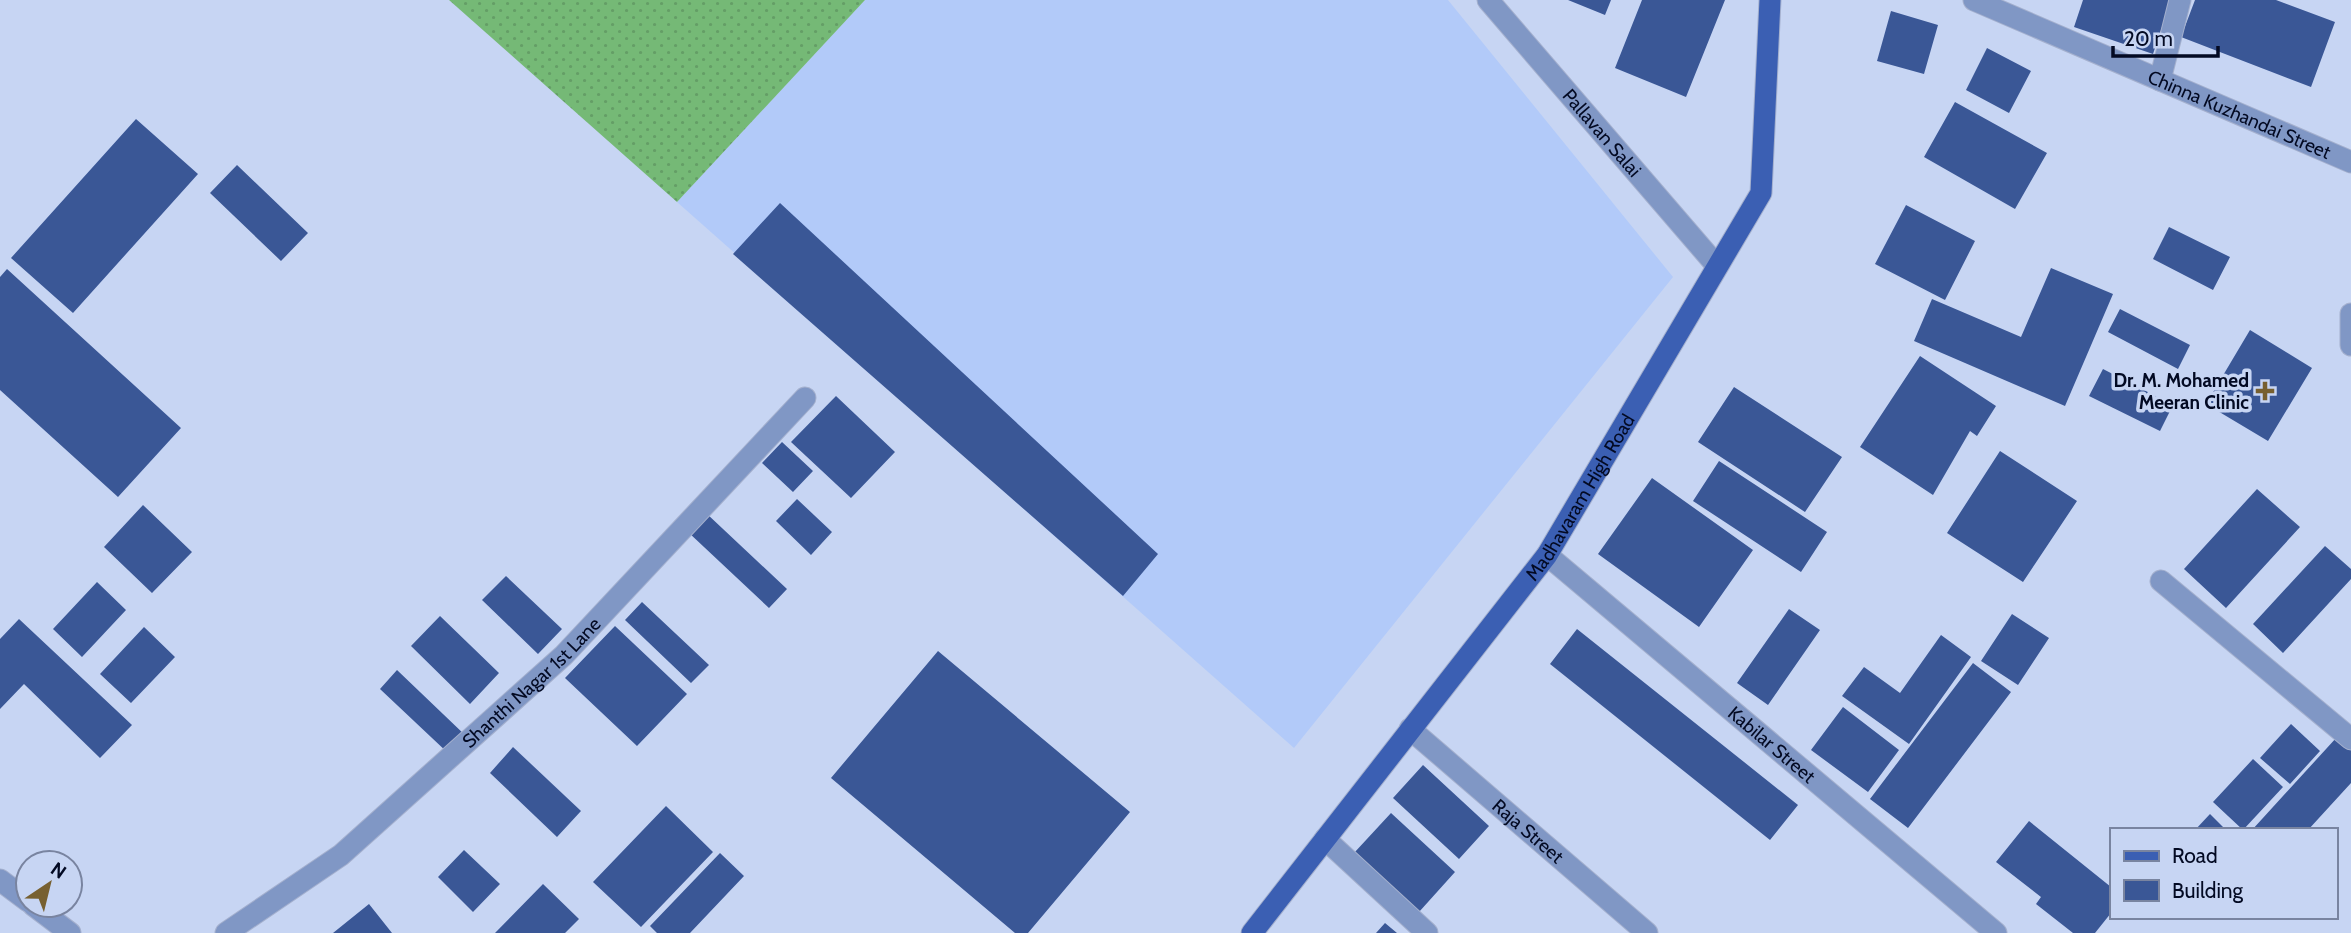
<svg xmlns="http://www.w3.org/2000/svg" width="2351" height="933" font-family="Cabin,sans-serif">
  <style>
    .built { fill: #b2caf9 }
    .grass { fill: url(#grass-dots) }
    .building { fill: #3a5796 }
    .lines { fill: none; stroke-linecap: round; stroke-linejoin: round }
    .minor-casing { stroke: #a4b0ce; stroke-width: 23 }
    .tertiary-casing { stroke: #a4b0ce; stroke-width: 23 }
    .primary-casing { stroke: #a4b0ce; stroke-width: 23 }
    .minor { stroke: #8097c5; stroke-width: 21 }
    .tertiary { stroke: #8097c5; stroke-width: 21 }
    .primary { stroke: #3b5fb3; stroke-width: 21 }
    .poi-dot { fill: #776030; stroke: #c7d5f3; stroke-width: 2.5 }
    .labels { text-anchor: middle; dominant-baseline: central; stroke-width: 7; stroke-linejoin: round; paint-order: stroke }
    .street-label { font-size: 19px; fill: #030a23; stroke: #c7d5f3 }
    .poi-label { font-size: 19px; font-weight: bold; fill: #030a23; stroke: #c7d5f3; text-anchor: end }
  </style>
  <defs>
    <pattern id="grass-dots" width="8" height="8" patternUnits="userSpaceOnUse" patternTransform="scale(1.75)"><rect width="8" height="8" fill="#75b976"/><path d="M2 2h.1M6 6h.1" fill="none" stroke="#649e66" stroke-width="1.8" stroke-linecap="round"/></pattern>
  </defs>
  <rect width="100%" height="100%" fill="#c7d5f3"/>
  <!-- built -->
  <path class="built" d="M 865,0 L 1448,0 L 1673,277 L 1294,748 L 677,202 Z"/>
  <!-- grass -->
  <path class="grass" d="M 449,0 L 865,0 L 677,202 Z"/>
  <!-- building -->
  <path class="building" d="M 1568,0 L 1611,0 L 1605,15 Z
    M 1642,0 L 1725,0 L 1686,97 L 1615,68 Z
    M 2083,0 L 2171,0 L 2153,54 L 2074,27 Z
    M 2195,0 L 2276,0 L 2335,22 L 2311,87 L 2181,37 Z
    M 1891,11 L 1938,25 L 1924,74 L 1877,61 Z
    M 1987,48 L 2031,71 L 2009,113 L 1966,90 Z
    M 1955,102 L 2047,153 L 2015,209 L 1924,157 Z
    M 136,119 L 198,174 L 73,313 L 11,258 Z
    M 237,165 L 308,233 L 281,261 L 210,193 Z
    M 780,203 L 1158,554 L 1123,596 L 733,254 Z
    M 1906,205 L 1975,241 L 1945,300 L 1875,264 Z
    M 2169,227 L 2230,257 L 2213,290 L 2153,259 Z
    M 2051,268 L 2113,294 L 2065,406 L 1914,341 L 1932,299 L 2021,337 Z
    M 7,269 L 181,428 L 118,497 L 0,390 L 0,277 Z
    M 2120,309 L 2190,345 L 2178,369 L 2108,332 Z
    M 2250,330 L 2312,368 L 2268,441 L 2206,404 Z
    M 1920,356 L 1996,406 L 1977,436 L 1970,431 L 1933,495 L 1860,447 Z
    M 2103,369 L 2173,405 L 2160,431 L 2089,396 Z
    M 1734,387 L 1842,457 L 1805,512 L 1698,442 Z
    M 836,396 L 895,452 L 851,498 L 791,442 Z
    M 782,442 L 813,471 L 793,492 L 762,463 Z
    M 2000,451 L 2077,501 L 2023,582 L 1947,533 Z
    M 1719,461 L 1827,532 L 1801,572 L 1693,501 Z
    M 1652,478 L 1753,550 L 1699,627 L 1598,554 Z
    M 2257,489 L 2300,527 L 2226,608 L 2184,569 Z
    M 797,499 L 832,532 L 811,555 L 776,521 Z
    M 143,505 L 192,552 L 152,593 L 104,547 Z
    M 706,513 L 787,589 L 769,608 L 688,532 Z
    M 2325,546 L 2351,569 L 2351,579 L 2283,653 L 2253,624 Z
    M 506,576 L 562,629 L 538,654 L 482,600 Z
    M 97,582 L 126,610 L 82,657 L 53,629 Z
    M 642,602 L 709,665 L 691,683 L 625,620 Z
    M 1789,609 L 1820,630 L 1768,705 L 1737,683 Z
    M 2012,614 L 2049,638 L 2018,685 L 1981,661 Z
    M 440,616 L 499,673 L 470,704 L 411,646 Z
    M 19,619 L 132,725 L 100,758 L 24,684 L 0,709 L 0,639 Z
    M 615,626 L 687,694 L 637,746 L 565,678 Z
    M 144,627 L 175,657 L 131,703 L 100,674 Z
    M 1577,629 L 1798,805 L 1770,840 L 1550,664 Z
    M 1941,635 L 1971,657 L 1909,744 L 1842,696 L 1864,667 L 1900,693 Z
    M 938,651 L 1130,812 L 1028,933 L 1015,933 L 831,778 Z
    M 1973,663 L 2011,692 L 1908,828 L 1870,799 Z
    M 397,670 L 466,736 L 449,754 L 380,689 Z
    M 1843,707 L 1899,750 L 1868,792 L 1811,750 Z
    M 2291,724 L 2320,751 L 2290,784 L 2260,758 Z
    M 2337,737 L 2351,749 L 2351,783 L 2308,830 L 2252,830 Z
    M 513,747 L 581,811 L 557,837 L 490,773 Z
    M 2253,759 L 2283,787 L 2243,830 L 2213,802 Z
    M 1423,765 L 1489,826 L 1459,859 L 1393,798 Z
    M 666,806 L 713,852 L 641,927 L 593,882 Z
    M 1391,813 L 1455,872 L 1419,912 L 1354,853 Z
    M 2210,814 L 2226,830 L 2195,830 Z
    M 2029,821 L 2111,887 L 2111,913 L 2095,933 L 2073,933 L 2036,904 L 2041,897 L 1996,862 Z
    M 464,850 L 500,884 L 473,912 L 438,877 Z
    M 720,853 L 744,876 L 690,933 L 657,933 L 650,926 Z
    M 543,884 L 579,919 L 565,933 L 495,933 Z
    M 369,904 L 392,933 L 333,933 Z
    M 1385,923 L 1397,933 L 1376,933 Z"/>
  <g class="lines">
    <defs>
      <g id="minor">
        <path id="s1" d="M 1974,0 L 2351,162"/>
        <path d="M 2160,80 L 2180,0"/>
        <path d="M 2351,314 L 2351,345"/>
        <path id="s2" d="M 1547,555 L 1996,933"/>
        <path d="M 2161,581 L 2351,739"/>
        <path id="s3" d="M 1410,729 L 1647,933"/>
        <path d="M 1325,839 L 1427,933"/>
        <path d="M 0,880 L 28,901"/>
        <path d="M 33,905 L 70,933"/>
        <path id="s4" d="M 226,933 L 341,855 L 564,655 L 805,398"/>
      </g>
      <g id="tertiary">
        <path id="s5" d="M 1488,0 L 1717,266"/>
      </g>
      <g id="primary">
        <path id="s6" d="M 1252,933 L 1547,555 L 1761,193 L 1770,0"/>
      </g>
    </defs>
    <!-- minor casing -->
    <use href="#minor" class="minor-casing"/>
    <!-- tertiary casing -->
    <use href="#tertiary" class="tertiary-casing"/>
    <!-- primary casing -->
    <use href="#primary" class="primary-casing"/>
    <!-- minor -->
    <use href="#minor" class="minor"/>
    <!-- tertiary -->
    <use href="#tertiary" class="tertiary"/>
    <!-- primary -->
    <use href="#primary" class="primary"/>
  </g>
  <!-- markers -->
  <path class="poi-dot" d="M2261.5 380.5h7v7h7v7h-7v7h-7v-7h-7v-7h7z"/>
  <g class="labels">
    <!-- street labels -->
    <g class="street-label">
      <text stroke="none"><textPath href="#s1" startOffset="289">Chinna Kuzhandai Street</textPath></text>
      <text stroke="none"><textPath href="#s5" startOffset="175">Pallavan Salai</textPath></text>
      <text stroke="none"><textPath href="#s6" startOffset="546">Madhavaram High Road</textPath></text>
      <text stroke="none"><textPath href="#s4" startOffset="396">Shanthi Nagar 1st Lane</textPath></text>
      <text stroke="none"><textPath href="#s2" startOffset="294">Kabilar Street</textPath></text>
      <text stroke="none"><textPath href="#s3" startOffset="156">Raja Street</textPath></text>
    </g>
    <!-- poi labels -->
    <g class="poi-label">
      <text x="2249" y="380">Dr. M. Mohamed<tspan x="2249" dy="22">Meeran Clinic</tspan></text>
    </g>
  </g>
  <!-- legend -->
  <rect x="2110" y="828" width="228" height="91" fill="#c7d5f3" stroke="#7984a0" stroke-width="2"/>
  <rect x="2124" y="851" width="35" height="10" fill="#3b5fb3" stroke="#7984a0" stroke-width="2"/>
  <text x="2172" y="863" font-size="21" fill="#030a23">Road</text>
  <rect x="2124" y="880" width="35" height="21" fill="#3a5796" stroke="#7984a0" stroke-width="2"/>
  <text x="2172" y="898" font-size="21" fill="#030a23">Building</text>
  <!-- north arrow -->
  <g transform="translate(49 884) rotate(35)"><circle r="33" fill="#c7d5f3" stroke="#7984a0" stroke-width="2"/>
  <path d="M0-5L12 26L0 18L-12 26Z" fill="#776030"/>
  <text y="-10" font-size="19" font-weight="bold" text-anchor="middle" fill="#030a23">N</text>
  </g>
  <!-- scale -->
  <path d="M2113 46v10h105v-10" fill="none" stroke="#030a23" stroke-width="3.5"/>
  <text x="2124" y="46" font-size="21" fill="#030a23" stroke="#c7d5f3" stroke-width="5" paint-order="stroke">20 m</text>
</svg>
